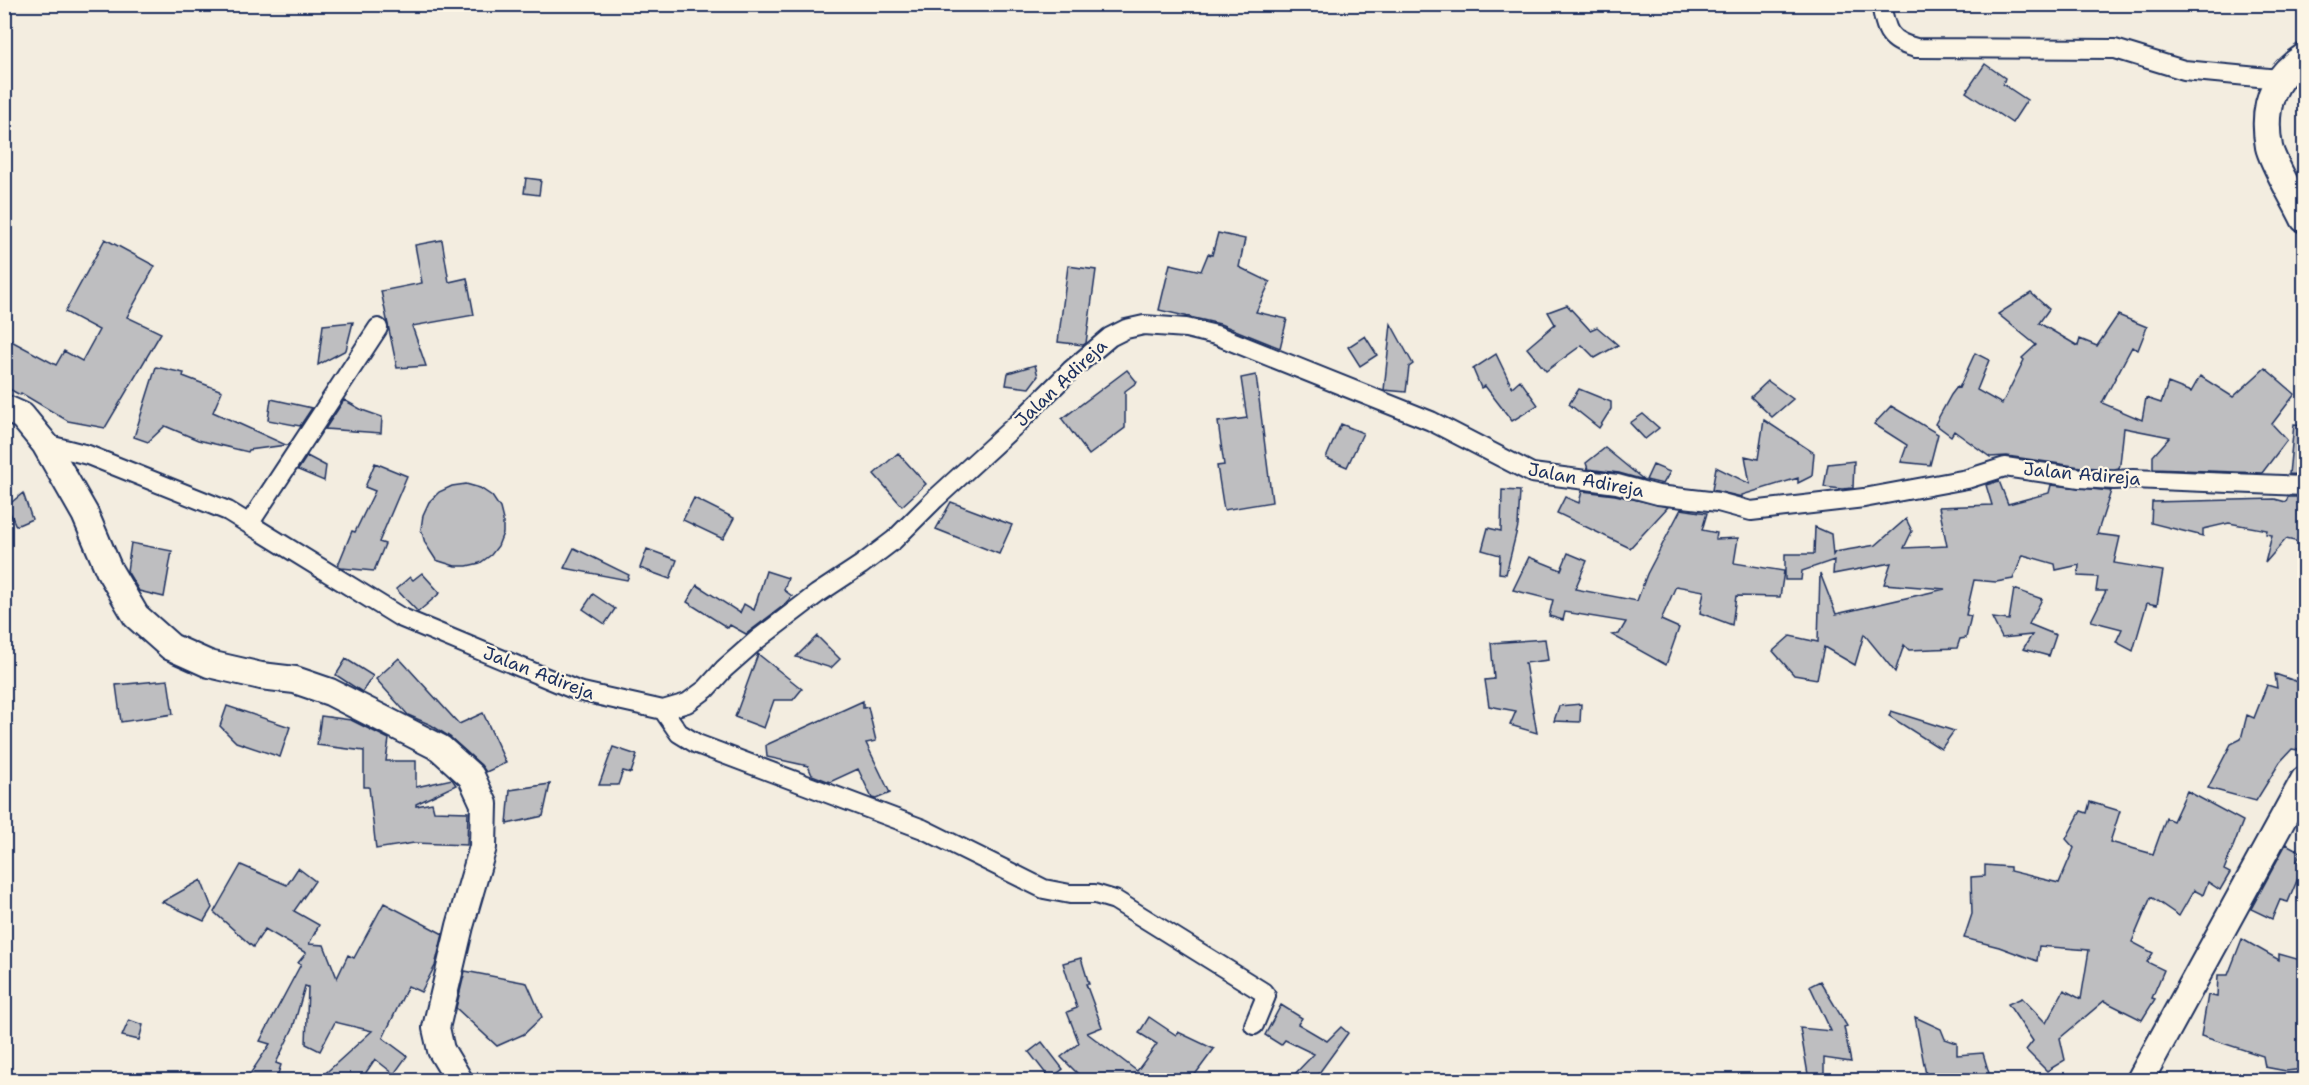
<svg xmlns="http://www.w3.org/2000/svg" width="2309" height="1085" font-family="'Shantell Sans',sans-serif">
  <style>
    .building { fill: #bebec0; stroke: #1b2f5e; stroke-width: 1.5 }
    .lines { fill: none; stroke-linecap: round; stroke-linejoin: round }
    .street-casing { stroke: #1b2f5e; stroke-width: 22 }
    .secondary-casing { stroke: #1b2f5e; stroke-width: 30 }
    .street { stroke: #fcf5e5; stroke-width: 18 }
    .secondary { stroke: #fcf5e5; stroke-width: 26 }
    .labels { text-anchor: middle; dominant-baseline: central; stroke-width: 4.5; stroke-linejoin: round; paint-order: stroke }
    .street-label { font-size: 18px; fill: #1b2f5e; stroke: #fcf5e5 }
  </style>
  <rect width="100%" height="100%" fill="#f3ede0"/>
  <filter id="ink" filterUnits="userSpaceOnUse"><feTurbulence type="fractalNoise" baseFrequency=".0167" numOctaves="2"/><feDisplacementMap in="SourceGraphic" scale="12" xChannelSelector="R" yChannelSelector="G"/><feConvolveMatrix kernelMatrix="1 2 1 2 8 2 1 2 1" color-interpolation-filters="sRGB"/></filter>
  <g filter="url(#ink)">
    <!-- building -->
    <path class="building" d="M 1985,64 L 2005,78 L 2003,84 L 2027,100 L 2012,123 L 1966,92 Z
      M 526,178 L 541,180 L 539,195 L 524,193 Z
      M 1218,233 L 1245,239 L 1239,267 L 1270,282 L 1256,312 L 1287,319 L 1280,348 L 1220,324 L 1159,310 L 1170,264 L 1201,271 L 1208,254 L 1212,255 Z
      M 105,239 L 155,266 L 127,317 L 161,333 L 105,428 L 68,421 L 21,393 L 20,395 L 4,386 L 4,337 L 56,365 L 64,351 L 82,361 L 99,330 L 65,312 Z
      M 442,240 L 449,282 L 467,278 L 474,315 L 412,326 L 426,366 L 397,368 L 381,291 L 422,283 L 415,245 Z
      M 1068,266 L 1096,270 L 1086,343 L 1083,345 L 1058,342 Z
      M 2031,293 L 2049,309 L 2039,323 L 2078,346 L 2080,339 L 2097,346 L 2118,315 L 2147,327 L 2138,350 L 2132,347 L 2102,403 L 2142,420 L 2146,398 L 2161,403 L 2168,383 L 2191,392 L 2200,376 L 2233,397 L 2265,368 L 2295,394 L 2272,424 L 2287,440 L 2262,473 L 2153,469 L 2153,456 L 2170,437 L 2124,428 L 2120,464 L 2119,468 L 2114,469 L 2081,467 L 2007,456 L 1990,457 L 1954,431 L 1951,436 L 1935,424 L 1951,395 L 1957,387 L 1959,388 L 1975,353 L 1989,360 L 1977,390 L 2002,404 L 2024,360 L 2022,358 L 2036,345 L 1998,314 Z
      M 1567,305 L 1590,330 L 1597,327 L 1618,345 L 1595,358 L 1582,345 L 1546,371 L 1527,348 L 1555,324 L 1548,312 Z
      M 353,322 L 346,350 L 318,365 L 323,325 Z
      M 1391,324 L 1413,364 L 1409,367 L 1406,392 L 1384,390 Z
      M 1365,336 L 1377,355 L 1360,366 L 1348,347 Z
      M 1496,354 L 1512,387 L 1520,380 L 1538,405 L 1512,421 L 1485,386 L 1481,388 L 1473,369 Z
      M 1035,365 L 1038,376 L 1029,388 L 1006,385 L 1008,373 Z
      M 156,367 L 184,373 L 183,376 L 222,391 L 213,412 L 286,445 L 249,450 L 248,452 L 198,440 L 165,426 L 148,442 L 134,437 Z
      M 1127,370 L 1137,382 L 1125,391 L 1125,428 L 1089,455 L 1062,419 Z
      M 1256,375 L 1272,502 L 1224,510 L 1217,466 L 1224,465 L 1218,422 L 1247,418 L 1241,378 Z
      M 1768,381 L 1793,399 L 1772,417 L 1751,397 Z
      M 1579,389 L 1611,402 L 1611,409 L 1599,428 L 1569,404 Z
      M 271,399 L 312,408 L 300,426 L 268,420 Z
      M 344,400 L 362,410 L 382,417 L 381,433 L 325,429 Z
      M 1891,406 L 1938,434 L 1930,465 L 1901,462 L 1907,445 L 1874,424 Z
      M 1643,414 L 1659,428 L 1645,439 L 1630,423 Z
      M 1764,420 L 1814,453 L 1812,476 L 1798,483 L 1798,478 L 1742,495 L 1742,497 L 1712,490 L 1716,467 L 1750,484 L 1745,456 L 1758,459 Z
      M 1341,424 L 1363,433 L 1347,467 L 1326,458 Z
      M 2294,424 L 2304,425 L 2304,475 L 2289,474 Z
      M 1605,448 L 1644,480 L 1619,473 L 1588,469 L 1586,463 Z
      M 898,453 L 926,484 L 902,506 L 874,474 Z
      M 307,456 L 326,466 L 324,481 L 298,470 Z
      M 1854,461 L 1853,488 L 1842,489 L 1824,487 L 1828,464 Z
      M 375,463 L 407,476 L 379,542 L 385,544 L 374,571 L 341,568 L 338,565 L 352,531 L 355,532 L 375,491 L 365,487 Z
      M 1653,465 L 1670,472 L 1663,484 L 1646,480 Z
      M 1999,481 L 2008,504 L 2049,493 L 2051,485 L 2111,491 L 2097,534 L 2120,537 L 2114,563 L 2163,571 L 2157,605 L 2147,603 L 2133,651 L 2116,642 L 2122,629 L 2091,621 L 2106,591 L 2096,591 L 2098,577 L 2078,576 L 2079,565 L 2056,570 L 2055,564 L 2023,555 L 2013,579 L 1996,582 L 1974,580 L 1966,615 L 1971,616 L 1966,638 L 1960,639 L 1957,648 L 1909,650 L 1904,645 L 1895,672 L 1864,634 L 1855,665 L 1824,647 L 1817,679 L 1794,675 L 1773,651 L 1790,636 L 1818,642 L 1820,573 L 1836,614 L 1945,589 L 1884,584 L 1891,563 L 1833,574 L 1834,560 L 1802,571 L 1801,580 L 1785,580 L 1785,554 L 1814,554 L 1815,527 L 1831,534 L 1833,555 L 1835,552 L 1876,545 L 1906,519 L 1912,531 L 1904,548 L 1947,546 L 1939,507 L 1992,505 L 1986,485 Z
      M 466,484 L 480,488 L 492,496 L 500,508 L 503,520 L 503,533 L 498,546 L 491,555 L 480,563 L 467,566 L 455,566 L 436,560 L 425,543 L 421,529 L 423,515 L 429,502 L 439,492 L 452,486 Z
      M 1502,490 L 1520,491 L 1518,526 L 1506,574 L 1499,573 L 1500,555 L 1482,550 L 1488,528 L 1501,531 Z
      M 1582,491 L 1615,495 L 1668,507 L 1630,548 L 1557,513 L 1565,497 L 1579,503 Z
      M 23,493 L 32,519 L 16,526 L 7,506 Z
      M 2288,497 L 2304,497 L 2304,543 L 2286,539 L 2265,563 L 2272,535 L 2266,534 L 2267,530 L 2229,523 L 2203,529 L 2203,536 L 2151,523 L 2152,502 L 2275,499 L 2286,502 Z
      M 694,498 L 734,518 L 723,539 L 683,520 Z
      M 951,502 L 1012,525 L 999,554 L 936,529 Z
      M 1681,509 L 1707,513 L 1702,530 L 1717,533 L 1716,539 L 1738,538 L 1734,563 L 1784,571 L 1780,597 L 1736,596 L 1732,625 L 1700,613 L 1704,591 L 1676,586 L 1661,620 L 1679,628 L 1666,665 L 1612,635 L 1619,634 L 1626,622 L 1565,612 L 1563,620 L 1549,616 L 1553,600 L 1513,590 L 1529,557 L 1561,570 L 1568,553 L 1587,561 L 1575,589 L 1637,601 L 1647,574 Z
      M 131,543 L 172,551 L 164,597 L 139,591 L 127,571 Z
      M 574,548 L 629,575 L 627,580 L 564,568 Z
      M 647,549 L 677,560 L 670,579 L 640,568 Z
      M 766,571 L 788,578 L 784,590 L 792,596 L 783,606 L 746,634 L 730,625 L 728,628 L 687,602 L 697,585 L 740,613 L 744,604 L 754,610 Z
      M 422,573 L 440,593 L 418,612 L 396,589 L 410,577 L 413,580 Z
      M 2014,589 L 2042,599 L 2029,624 L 2056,635 L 2049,656 L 2023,649 L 2032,635 L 2002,638 L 1992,618 L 2009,620 Z
      M 593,594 L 615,609 L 605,624 L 583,609 Z
      M 817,636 L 840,659 L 831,668 L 796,657 Z
      M 1545,639 L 1548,660 L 1525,663 L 1537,733 L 1510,725 L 1516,711 L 1489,706 L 1485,680 L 1494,679 L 1491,643 Z
      M 758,654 L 802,689 L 793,700 L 774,700 L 764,728 L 735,717 Z
      M 399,658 L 459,724 L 483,713 L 506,763 L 486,772 L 481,765 L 450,737 L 431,725 L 408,715 L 376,679 Z
      M 346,659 L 373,676 L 362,692 L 336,675 Z
      M 2275,674 L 2304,684 L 2304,751 L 2292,749 L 2280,762 L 2256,801 L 2208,788 L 2231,744 L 2241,739 L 2247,715 L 2254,718 L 2267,685 L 2277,688 Z
      M 168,680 L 173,714 L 121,722 L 116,685 Z
      M 863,701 L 863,708 L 868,707 L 876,741 L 866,743 L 890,793 L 876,799 L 872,798 L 858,769 L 830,782 L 812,775 L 808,766 L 767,757 L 766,745 Z
      M 1581,704 L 1580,722 L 1554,721 L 1559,706 Z
      M 227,706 L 290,727 L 280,757 L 236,742 L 220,726 Z
      M 1891,711 L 1926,722 L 1954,731 L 1941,749 L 1889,716 Z
      M 321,716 L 351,720 L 389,739 L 386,761 L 416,761 L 416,787 L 452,779 L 456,785 L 416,804 L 416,806 L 432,803 L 434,811 L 468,812 L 467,845 L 414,843 L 376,849 L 369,787 L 364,787 L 364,751 L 317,745 Z
      M 613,747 L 637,755 L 631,773 L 623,771 L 618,785 L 599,785 Z
      M 550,784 L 543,816 L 507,824 L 510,790 Z
      M 2187,791 L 2243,821 L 2224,870 L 2230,873 L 2220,890 L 2208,882 L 2203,895 L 2194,890 L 2179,916 L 2151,897 L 2132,942 L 2153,953 L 2147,962 L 2164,970 L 2152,998 L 2155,999 L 2142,1020 L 2104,1001 L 2060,1038 L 2065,1060 L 2047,1071 L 2026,1050 L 2033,1041 L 2008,1004 L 2022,998 L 2046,1023 L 2064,990 L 2081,999 L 2089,950 L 2039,946 L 2037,961 L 1999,947 L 1964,938 L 1972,914 L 1971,877 L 1985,876 L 1985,865 L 2010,867 L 2010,871 L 2059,883 L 2074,848 L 2066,839 L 2081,811 L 2087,813 L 2090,802 L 2120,811 L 2110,842 L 2153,854 L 2166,818 L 2173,821 Z
      M 2286,844 L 2301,852 L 2297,861 L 2304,864 L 2288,902 L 2280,900 L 2272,919 L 2251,909 Z
      M 241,865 L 287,885 L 298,868 L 315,881 L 294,911 L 319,925 L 309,944 L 324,945 L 337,978 L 348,955 L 354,958 L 384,903 L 443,934 L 435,966 L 421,992 L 408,986 L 383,1038 L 407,1056 L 394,1074 L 375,1059 L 361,1080 L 318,1080 L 372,1031 L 335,1022 L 320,1051 L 306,1044 L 308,987 L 305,986 L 293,1028 L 276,1063 L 281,1065 L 276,1080 L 246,1080 L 270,1044 L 260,1041 L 301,964 L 298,963 L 306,953 L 265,929 L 253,947 L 214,912 Z
      M 201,880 L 212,908 L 204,921 L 162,902 Z
      M 2242,939 L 2279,960 L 2279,954 L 2304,961 L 2304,1069 L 2286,1071 L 2265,1067 L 2263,1056 L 2201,1036 L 2208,995 L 2217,997 L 2218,975 L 2228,975 Z
      M 1081,958 L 1089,984 L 1086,984 L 1102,1027 L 1087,1033 L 1137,1071 L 1157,1044 L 1139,1033 L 1149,1017 L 1176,1035 L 1178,1032 L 1214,1049 L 1191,1080 L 1084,1080 L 1061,1057 L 1079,1043 L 1067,1012 L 1077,1008 L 1063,963 Z
      M 465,971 L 527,983 L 542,1017 L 524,1034 L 497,1046 L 456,1008 Z
      M 1820,981 L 1847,1026 L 1844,1027 L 1851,1062 L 1824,1058 L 1824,1080 L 1809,1080 L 1800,1028 L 1831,1031 L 1810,986 Z
      M 1281,1005 L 1302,1018 L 1298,1024 L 1327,1041 L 1341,1027 L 1348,1033 L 1314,1080 L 1289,1080 L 1314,1054 L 1285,1040 L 1281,1045 L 1265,1035 Z
      M 1915,1017 L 1941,1029 L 1945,1039 L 1957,1043 L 1957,1055 L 1983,1053 L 1991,1080 L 1927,1080 Z
      M 129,1020 L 143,1025 L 139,1040 L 122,1036 Z
      M 1042,1042 L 1063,1069 L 1050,1079 L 1029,1052 Z"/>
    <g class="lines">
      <defs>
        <path id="street" d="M 1881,4 C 1886,31 1888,41 1916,48 L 2115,49 L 2184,70 L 2279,79
          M 45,444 L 88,455 L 228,511 L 400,617 L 578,691 L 663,710 L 687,703 L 706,689 L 724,669 L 758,639 L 817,594 L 861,565 L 894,540 L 935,499 L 1019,422 L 1071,370 L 1110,337 L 1126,329 L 1144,325 L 1186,328 L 1216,335 L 1431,421 L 1532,473 L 1617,484 L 1658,495 L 1718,502 L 1751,511 L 1864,498 L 1967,479 L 2005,467 L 2080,478 L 2114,480 L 2133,479 L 2304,486
          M 249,524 L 378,328
          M 663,710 L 679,733 L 697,744 L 923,829 L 1044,889 L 1070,894 L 1095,894 L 1115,900 L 1263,992 L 1266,996 L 1254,1025"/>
        <path id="secondary" d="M 2304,57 C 2271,78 2262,109 2269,147 C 2272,162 2296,202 2304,219
          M 4,408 L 22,416 L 45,444 L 85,514 L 109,570 L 136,616 L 171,647 L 209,664 L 261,676 L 295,680 L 330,692 L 440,748 L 471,776 L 484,804 L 483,847 L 460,926 L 436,1028 L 441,1050 L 459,1080
          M 2140,1080 L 2304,780"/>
      </defs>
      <!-- street casing -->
      <use href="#street" class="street-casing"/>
      <!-- secondary casing -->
      <use href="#secondary" class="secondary-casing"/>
      <!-- street -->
      <use href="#street" class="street"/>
      <!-- secondary -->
      <use href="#secondary" class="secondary"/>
    </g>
  </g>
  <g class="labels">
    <!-- street labels -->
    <g class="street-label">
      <text transform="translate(1061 383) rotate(-43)">Jalan Adireja</text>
      <text transform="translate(2082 474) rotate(5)">Jalan Adireja</text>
      <text transform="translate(1586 480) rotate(11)">Jalan Adireja</text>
      <text transform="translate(539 673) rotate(21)">Jalan Adireja</text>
    </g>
  </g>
  <!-- margin -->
  <rect width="2309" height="1085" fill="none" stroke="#fcf5e5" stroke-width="24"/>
  <rect x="12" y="12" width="2285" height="1061" fill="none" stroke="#1b2f5e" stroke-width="2" filter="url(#ink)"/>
</svg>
